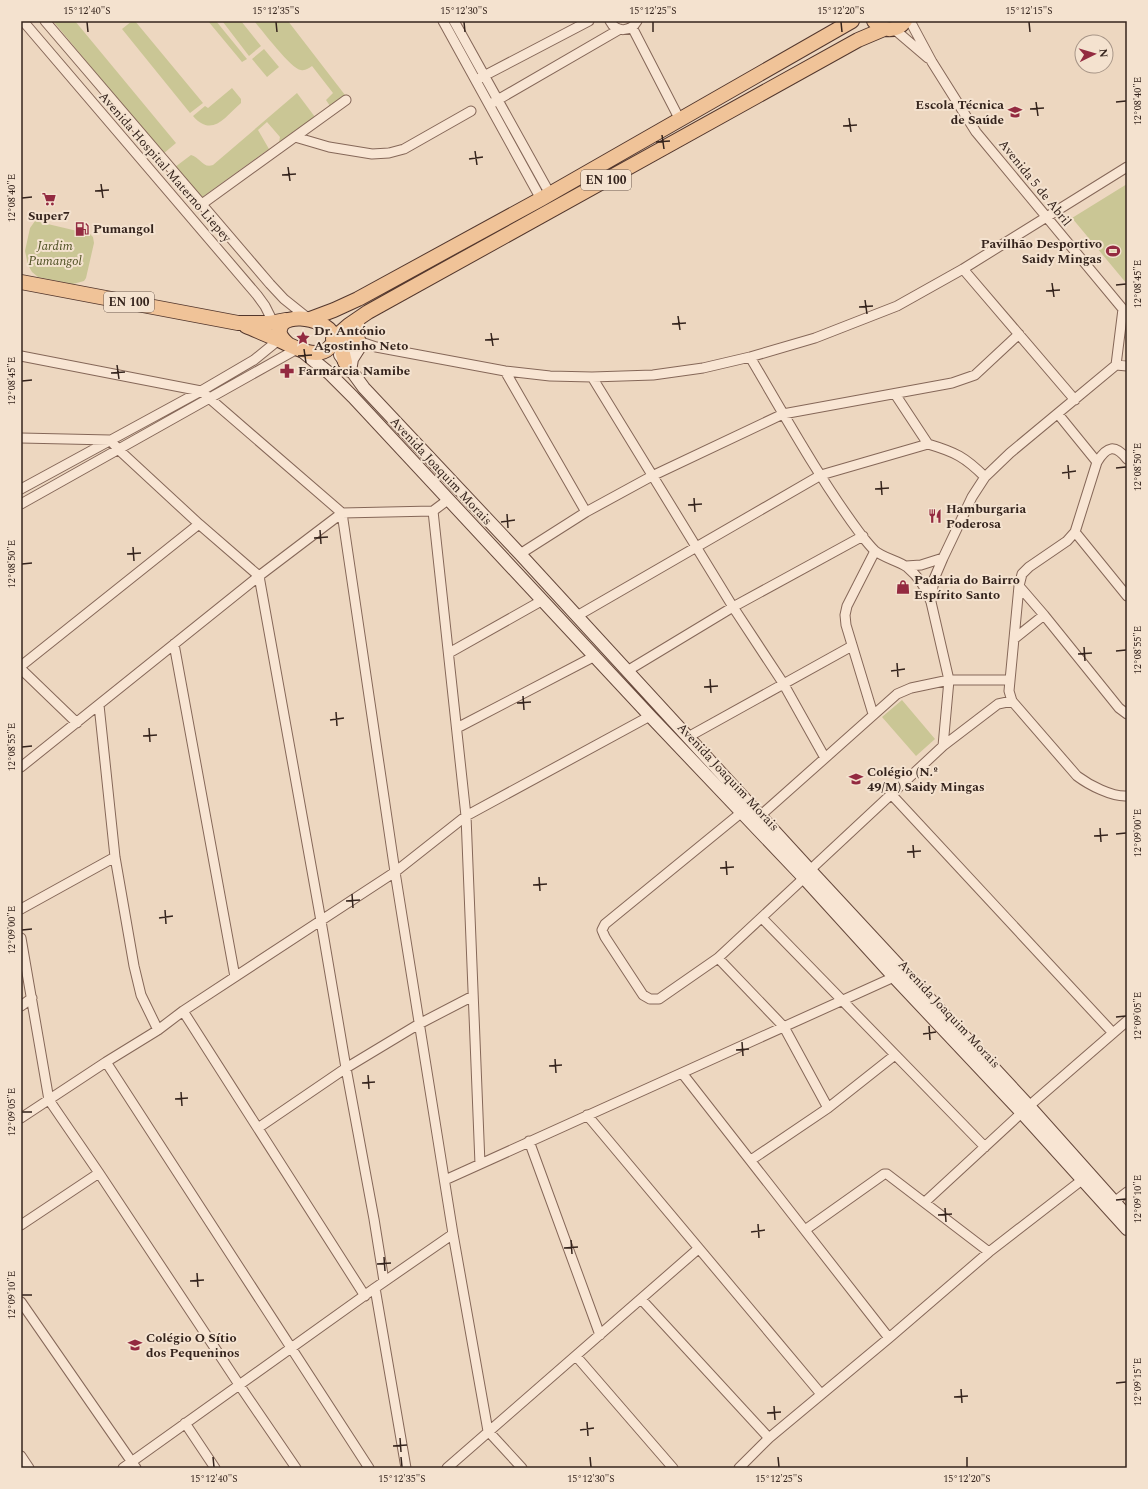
<svg xmlns="http://www.w3.org/2000/svg" width="1148" height="1489" font-family="Spectral,serif">
  <style>
    .green { fill: #cac695 }
    .lines { fill: none; stroke-linecap: round; stroke-linejoin: round }
    .street-casing { stroke: #856758; stroke-width: 11 }
    .secondary-casing { stroke: #67493c; stroke-width: 14 }
    .primary-casing { stroke: #53372d; stroke-width: 16 }
    .street { stroke: #f8e5d3; stroke-width: 9 }
    .secondary { stroke: #f8e5d3; stroke-width: 12 }
    .primary { stroke: #f0c398; stroke-width: 14 }
    .ticks { fill: none; stroke: #35241d; stroke-width: 1.5 }
    .labels { text-anchor: middle; dominant-baseline: central; stroke-width: 4; stroke-linejoin: round; paint-order: stroke }
    .shield { fill: #f4e2cf; stroke: #6e5d52; stroke-width: 1 }
    .shield-label { font-size: 12px; font-weight: bold; fill: #35241d }
    .poi-label { font-size: 13px; font-weight: bold; fill: #35241d; stroke: #f4e2cf; text-anchor: start }
    .street-label { font-size: 13px; fill: #35241d; stroke: #f4e2cf }
    .park-label { font-size: 13px; font-style: italic; fill: #4f5124; stroke: #f4e2cf }
    .neatline { fill: none; stroke: #35241d; stroke-width: 1.5 }
    .ticks-label { font-size: 10px; text-anchor: middle; fill: #35241d }
  </style>
  <rect width="100%" height="100%" fill="#edd7c0"/>
  <!-- green -->
  <path class="green" d="M 53,21 L 75,21 L 176,143 L 163,154 Z
    M 132,21 L 135,21 L 203,103 L 190,113 L 122,29 Z
    M 208,21 L 216,21 L 247,59 L 242,62 Z
    M 224,21 L 241,21 L 261,46 L 249,56 L 223,22 Z
    M 254,21 L 288,21 L 345,95 L 330,106 L 326,100 L 333,93 L 312,66 C 309,68 305,71 301,70 C 291,69 262,30 254,21 Z
    M 264,49 L 279,67 L 267,77 L 252,59 Z
    M 232,88 L 241,99 L 241,103 C 225,117 212,138 193,116 L 205,106 L 208,108 Z
    M 297,93 L 315,117 L 279,142 L 280,137 L 267,122 L 258,130 L 269,149 L 201,198 L 175,167 L 191,155 C 200,157 203,169 213,165 Z
    M 1127,184 L 1127,284 L 1072,218 Z
    M 35,221 L 90,234 L 93,237 L 94,243 L 86,278 L 84,281 L 73,284 L 38,277 L 32,272 L 28,265 L 25,251 L 30,228 Z
    M 902,700 L 935,739 L 916,756 L 882,717 Z"/>
  <g class="lines">
    <defs>
      <path id="street" d="M 23,21 L 257,295 L 265,306 L 275,326
        M 45,21 L 270,284 L 284,299 L 309,319
        M 443,21 L 541,199
        M 454,21 L 550,194
        M 610,21 C 616,33 631,32 637,21
        M 910,21 L 932,62 L 976,132 L 1127,314
        M 632,27 L 680,120
        M 894,29 L 928,58
        M 480,78 L 589,21
        M 494,102 L 620,29
        M 295,137 L 329,147 L 372,154 L 389,153 L 404,149 L 471,111
        M 202,204 L 346,100
        M 963,269 L 1075,400
        M 355,340 L 376,347 L 505,371 L 550,376 L 592,377 L 653,375 L 703,368 L 750,357 L 815,338 L 897,306 L 963,269 L 1127,167
        M 21,356 L 201,391 L 342,513 L 395,872 L 453,1234 L 488,1431 L 522,1468
        M 750,357 C 786,418 820,480 862,536 C 866,541 870,546 874,550 C 883,558 897,560 907,567 C 919,577 925,587 931,602
        M 1116,365 L 1123,309
        M 505,371 L 586,512
        M 592,377 L 733,607 L 783,683 L 825,758
        M 895,394 L 928,444 C 955,452 965,457 985,477
        M 1058,414 L 1097,462
        M 21,438 L 110,440 L 119,450 L 199,524 L 259,576 L 321,921 L 346,1068 L 374,1219 L 384,1281
        M 1127,459 C 1115,444 1107,446 1097,462 L 1075,532 L 1067,541 L 1029,567 L 1022,574 L 1019,586 L 1009,691 L 1012,701 L 1077,776 C 1089,785 1112,797 1127,796
        M 21,489 L 201,391 L 254,360 L 281,338
        M 21,504 L 297,349
        M 433,511 L 466,816 L 480,1164
        M 1075,532 L 1127,596
        M 520,554 L 586,512 L 652,476 L 783,414 L 952,383 L 975,375 L 1019,334
        M 943,558 L 972,497 L 985,477 L 1010,453 L 1116,365 L 1127,366
        M 906,566 L 921,565 L 943,558 L 934,579 L 931,602 L 949,680 L 943,746
        M 1019,586 L 1044,615
        M 577,616 L 821,475 L 928,444
        M 1014,639 L 1044,615 L 1119,708 L 1127,714
        M 174,644 L 235,977
        M 449,653 L 543,600
        M 21,666 L 199,524
        M 21,669 L 77,723
        M 627,671 L 733,607 L 863,536
        M 99,705 L 115,857 L 134,966 L 141,995 L 158,1030
        M 873,714 L 846,625 L 845,615 L 847,606 L 875,551
        M 457,728 L 595,656
        M 688,737 L 852,646
        M 21,767 L 259,576 L 342,513 L 433,511 L 449,499
        M 891,794 L 1113,1033
        M 742,812 L 605,924 L 602,930 L 605,937 L 643,995 L 650,999 L 659,999 L 718,958 L 804,878
        M 760,816 L 897,694 L 911,688 L 949,680 L 1010,680
        M 810,870 L 943,746 L 998,704 L 1012,701
        M 21,909 L 115,857
        M 762,918 L 985,1147
        M 21,938 L 49,1100 L 99,1173 L 240,1386 L 296,1468
        M 718,958 L 784,1027 L 828,1108
        M 21,1006 L 32,998
        M 183,1011 L 365,1296
        M 106,1062 L 369,1468
        M 682,1073 L 889,1338
        M 587,1115 L 821,1394
        M 21,1118 L 106,1062 L 158,1030 L 183,1011 L 395,872 L 466,816 L 650,716
        M 258,1128 L 346,1068 L 419,1024 L 473,996
        M 529,1141 L 600,1335
        M 751,1160 L 828,1108 L 895,1055
        M 445,1180 L 894,977
        M 925,1202 L 1029,1106 L 1127,1021
        M 1114,1202 L 1127,1192
        M 21,1225 L 99,1173
        M 805,1230 L 884,1174 L 887,1174 L 989,1252
        M 641,1299 L 769,1438
        M 21,1302 L 136,1468
        M 576,1356 L 673,1468
        M 185,1423 L 215,1468
        M 21,1456 L 29,1468
        M 123,1468 L 375,1288
        M 406,1468 L 375,1288 L 453,1234
        M 447,1468 L 698,1249
        M 739,1468 L 769,1438 L 889,1338 L 989,1252 L 1082,1180"/>
      <path id="secondary" d="M 302,351 L 329,373 L 353,397 L 650,716 L 804,878 L 894,977 L 1022,1113 L 1127,1229
        M 340,355 L 364,388 L 520,554 L 810,870 L 1029,1106 L 1127,1216
        M 350,371 L 352,359 L 359,348"/>
      <path id="primary" d="M 874,21 C 882,32 897,32 905,21
        M 21,282 L 238,323 L 270,323 L 286,320
        M 310,319 L 334,310 L 358,299 L 541,199 L 852,21
        M 358,319 L 355,333 L 359,342
        M 246,326 C 256,330 266,335 277,339 C 290,345 315,361 329,348 C 349,330 301,309 283,323 C 276,332 281,338 289,345
        M 333,339 L 349,325 L 368,312 L 858,40 L 884,29
        M 345,362 L 341,346 L 346,330"/>
    </defs>
    <!-- street casing -->
    <use href="#street" class="street-casing"/>
    <!-- secondary casing -->
    <use href="#secondary" class="secondary-casing"/>
    <!-- primary casing -->
    <use href="#primary" class="primary-casing"/>
    <!-- street -->
    <use href="#street" class="street"/>
    <!-- secondary -->
    <use href="#secondary" class="secondary"/>
    <!-- primary -->
    <use href="#primary" class="primary"/>
  </g>
  <!-- ticks -->
  <path class="ticks" d="M 87,22 L 88,32M 276,22 L 277,32M 464,22 L 465,32M 653,22 L 653,32M 841,22 L 842,32M 1029,22 L 1030,32M 1036,102 L 1038,116M 1116,102 L 1126,101M 1030,109 L 1044,108M 849,118 L 851,132M 843,126 L 857,125M 662,135 L 664,149M 656,142 L 670,141M 475,151 L 477,165M 469,159 L 483,157M 288,167 L 290,181M 282,175 L 296,174M 101,184 L 103,198M 95,191 L 109,190M 22,198 L 32,197M 1052,283 L 1054,297M 1116,285 L 1126,284M 1046,291 L 1060,290M 865,300 L 867,314M 859,307 L 873,306M 678,316 L 680,330M 672,324 L 686,323M 491,333 L 493,346M 485,340 L 499,339M 304,349 L 306,363M 298,356 L 312,355M 117,365 L 119,379M 111,373 L 125,372M 22,381 L 32,380M 1068,465 L 1069,479M 1116,468 L 1126,467M 1062,473 L 1076,471M 881,481 L 882,495M 875,489 L 889,488M 694,498 L 695,512M 688,505 L 702,504M 507,514 L 508,528M 501,522 L 515,520M 320,530 L 321,544M 314,538 L 328,537M 133,547 L 134,561M 127,554 L 141,553M 22,564 L 32,563M 1084,647 L 1085,661M 1116,651 L 1126,650M 1078,654 L 1092,653M 897,663 L 898,677M 891,671 L 905,669M 710,679 L 711,693M 704,687 L 718,686M 523,696 L 524,710M 517,703 L 531,702M 336,712 L 337,726M 330,720 L 344,718M 149,728 L 150,742M 143,736 L 157,735M 22,747 L 32,746M 1100,828 L 1101,842M 1116,834 L 1126,833M 1094,836 L 1108,835M 913,845 L 914,858M 907,852 L 921,851M 726,861 L 727,875M 720,868 L 734,867M 539,877 L 540,891M 533,885 L 547,884M 352,894 L 353,908M 346,901 L 360,900M 165,910 L 166,924M 159,918 L 173,916M 22,930 L 32,929M 1116,1017 L 1126,1016M 929,1026 L 930,1040M 923,1034 L 936,1032M 742,1042 L 743,1056M 736,1050 L 749,1049M 555,1059 L 556,1073M 549,1066 L 562,1065M 368,1075 L 369,1089M 362,1083 L 375,1082M 181,1092 L 182,1106M 175,1099 L 188,1098M 22,1112 L 32,1112M 1116,1200 L 1126,1199M 945,1208 L 946,1222M 938,1215 L 952,1214M 758,1224 L 759,1238M 751,1232 L 765,1230M 571,1240 L 572,1254M 564,1248 L 578,1247M 384,1257 L 385,1271M 377,1264 L 391,1263M 197,1273 L 198,1287M 190,1281 L 204,1280M 22,1295 L 32,1295M 1116,1383 L 1126,1382M 961,1389 L 962,1403M 954,1397 L 968,1396M 774,1406 L 775,1420M 767,1413 L 781,1412M 587,1422 L 588,1436M 580,1430 L 594,1428M 400,1438 L 401,1452M 393,1446 L 407,1445M 213,1457 L 214,1467M 401,1457 L 402,1467M 590,1457 L 591,1467M 778,1457 L 779,1467M 967,1457 L 967,1467"/>
  <!-- icons -->
  <defs>
    <symbol id="school-bare" viewBox="-9 -9 18 18"><path d="M0-5L7-2L0 1L-7-2ZM-4 1L0 2.5L4 1V4Q0 6-4 4Z" fill="#932a40" stroke="#f4e2cf" stroke-width="2.5" paint-order="stroke"/></symbol>
    <symbol id="supermarket-bare" viewBox="-9 -9 18 18"><path d="M-6-5.5h2.5l.6 2H6L4.5 2H-2.5L-4.4-4H-6ZM-1.5 3.2a1.3 1.3 0 1 0 .1 0ZM3 3.2a1.3 1.3 0 1 0 .1 0Z" fill="#932a40" stroke="#f4e2cf" stroke-width="2.5" paint-order="stroke"/></symbol>
    <symbol id="fuel-bare" viewBox="-9 -9 18 18"><path d="M-5.5-6h7V0h2V4h1.3V-2.5L3-4.5l.8-.8L6-3V5H2.5V1h-1V6h-7ZM-4.2-4.7v3.2H.2V-4.7Z" fill="#932a40" stroke="#f4e2cf" stroke-width="2.5" paint-order="stroke"/></symbol>
    <symbol id="stadium-bare" viewBox="-9 -9 18 18"><path d="M0-5a6.5 5 0 1 0 0 10a6.5 5 0 1 0 0-10ZM-3.5-1.8h7v3.6h-7Z" fill="#932a40" stroke="#f4e2cf" stroke-width="2.5" paint-order="stroke"/></symbol>
    <symbol id="sight-bare" viewBox="-9 -9 18 18"><path d="M0-6L1.8-2.2L6-1.7L2.9 1.2L3.7 5.4L0 3.3L-3.7 5.4L-2.9 1.2L-6-1.7L-1.8-2.2Z" fill="#932a40" stroke="#f4e2cf" stroke-width="2.5" paint-order="stroke"/></symbol>
    <symbol id="pharmacy-bare" viewBox="-9 -9 18 18"><path d="M-2-6h4v4h4v4h-4v4h-4v-4h-4v-4h4Z" fill="#932a40" stroke="#f4e2cf" stroke-width="2.5" paint-order="stroke"/></symbol>
    <symbol id="restaurant-bare" viewBox="-9 -9 18 18"><path d="M-5-6h1v4h1v-4h1v4h1v-4h1v5L-1.5 .5V6h-2V.5L-5-1ZM5-6V6H3V1.5H1.5Q1.5-4 5-6Z" fill="#932a40" stroke="#f4e2cf" stroke-width="2.5" paint-order="stroke"/></symbol>
    <symbol id="shop-bare" viewBox="-9 -9 18 18"><path d="M-5-2.5h2.3a2.7 3.5 0 0 1 5.4 0H5L5.5 6h-11ZM-1.5-2.5h3a1.5 2.3 0 0 0-3 0Z" fill="#932a40" stroke="#f4e2cf" stroke-width="2.5" paint-order="stroke"/></symbol>
  </defs>
  <g fill-rule="evenodd">
    <use href="#school-bare" x="1005" y="102" width="20" height="20"/>
    <use href="#supermarket-bare" x="39" y="189" width="20" height="20"/>
    <use href="#fuel-bare" x="72" y="219" width="20" height="20"/>
    <use href="#stadium-bare" x="1103" y="241" width="20" height="20"/>
    <use href="#sight-bare" x="293" y="328" width="20" height="20"/>
    <use href="#pharmacy-bare" x="277" y="361" width="20" height="20"/>
    <use href="#restaurant-bare" x="925" y="506" width="20" height="20"/>
    <use href="#shop-bare" x="893" y="577" width="20" height="20"/>
    <use href="#school-bare" x="846" y="769" width="20" height="20"/>
    <use href="#school-bare" x="125" y="1335" width="20" height="20"/>
  </g>
  <g class="labels">
    <!-- shield labels -->
    <g class="shield">
      <rect x="581" y="170" width="50" height="20" rx="3"/>
      <rect x="104" y="292" width="50" height="20" rx="3"/>
    </g>
    <g class="shield-label">
      <text x="606" y="180">EN 100</text>
      <text x="129" y="302">EN 100</text>
    </g>
    <!-- poi labels -->
    <g class="poi-label">
      <text x="1004" y="105" text-anchor="end">Escola Técnica<tspan x="1004" dy="15">de Saúde</tspan></text>
      <text x="49" y="216" text-anchor="middle">Super7</text>
      <text x="93" y="229">Pumangol</text>
      <text x="1102" y="244" text-anchor="end">Pavilhão Desportivo<tspan x="1102" dy="15">Saidy Mingas</tspan></text>
      <text x="314" y="331">Dr. António<tspan x="314" dy="15">Agostinho Neto</tspan></text>
      <text x="298" y="371">Farmárcia Namibe</text>
      <text x="946" y="509">Hamburgaria<tspan x="946" dy="15">Poderosa</tspan></text>
      <text x="914" y="580">Padaria do Bairro<tspan x="914" dy="15">Espírito Santo</tspan></text>
      <text x="867" y="772">Colégio (N.º<tspan x="867" dy="15">49/M) Saidy Mingas</tspan></text>
      <text x="146" y="1338">Colégio O Sítio<tspan x="146" dy="15">dos Pequeninos</tspan></text>
    </g>
    <!-- street labels -->
    <g class="street-label">
      <text transform="translate(165 167) rotate(49)">Avenida Hospital Materno Liepey</text>
      <text transform="translate(1035 183) rotate(51)">Avenida 5 de Abril</text>
      <text transform="translate(441 471) rotate(47)">Avenida Joaquim Morais</text>
      <text transform="translate(728 777) rotate(47)">Avenida Joaquim Morais</text>
      <text transform="translate(949 1014) rotate(47)">Avenida Joaquim Morais</text>
    </g>
    <!-- park labels -->
    <g class="park-label">
      <text x="55" y="246">Jardim<tspan x="55" dy="15">Pumangol</tspan></text>
    </g>
  </g>
  <!-- border -->
  <rect width="1148" height="1489" fill="none" stroke="#f4e2cf" stroke-width="44"/>
  <!-- north arrow -->
  <g transform="translate(1094 54) rotate(85)"><circle r="19" fill="#f4e2cf" stroke="#a89688"/>
  <path d="M0-3L7 15L0 10L-7 15Z" fill="#932a40"/>
  <text y="-6" font-size="11" font-weight="bold" text-anchor="middle" fill="#35241d">N</text>
  </g>
  <rect x="22" y="22" width="1104" height="1445" class="neatline"/>
  <g class="ticks-label">
    <text x="87" y="14">15°12'40"S</text>
    <text x="276" y="14">15°12'35"S</text>
    <text x="464" y="14">15°12'30"S</text>
    <text x="653" y="14">15°12'25"S</text>
    <text x="841" y="14">15°12'20"S</text>
    <text x="1029" y="14">15°12'15"S</text>
    <text transform="translate(1137 101) rotate(-90)" y="4">12°08'40"E</text>
    <text transform="translate(11 198) rotate(-90)" y="4">12°08'40"E</text>
    <text transform="translate(1137 284) rotate(-90)" y="4">12°08'45"E</text>
    <text transform="translate(11 381) rotate(-90)" y="4">12°08'45"E</text>
    <text transform="translate(1137 467) rotate(-90)" y="4">12°08'50"E</text>
    <text transform="translate(11 564) rotate(-90)" y="4">12°08'50"E</text>
    <text transform="translate(1137 650) rotate(-90)" y="4">12°08'55"E</text>
    <text transform="translate(11 747) rotate(-90)" y="4">12°08'55"E</text>
    <text transform="translate(1137 833) rotate(-90)" y="4">12°09'00"E</text>
    <text transform="translate(11 930) rotate(-90)" y="4">12°09'00"E</text>
    <text transform="translate(1137 1016) rotate(-90)" y="4">12°09'05"E</text>
    <text transform="translate(11 1112) rotate(-90)" y="4">12°09'05"E</text>
    <text transform="translate(1137 1199) rotate(-90)" y="4">12°09'10"E</text>
    <text transform="translate(11 1295) rotate(-90)" y="4">12°09'10"E</text>
    <text transform="translate(1137 1382) rotate(-90)" y="4">12°09'15"E</text>
    <text x="214" y="1482">15°12'40"S</text>
    <text x="402" y="1482">15°12'35"S</text>
    <text x="591" y="1482">15°12'30"S</text>
    <text x="779" y="1482">15°12'25"S</text>
    <text x="967" y="1482">15°12'20"S</text>
  </g>
</svg>
